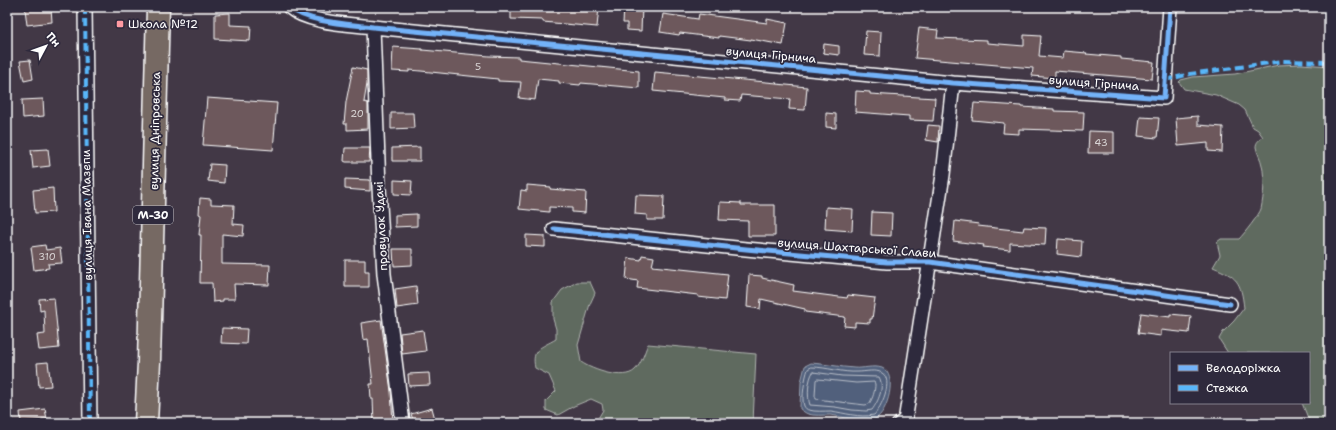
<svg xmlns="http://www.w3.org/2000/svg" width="1336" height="430" font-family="'Shantell Sans',sans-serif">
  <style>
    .green { fill: #5f6a5f; stroke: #afb4af }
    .water { fill: #51607b; stroke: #97a0b0 }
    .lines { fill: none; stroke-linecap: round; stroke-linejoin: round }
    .shore { stroke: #b9bfca; stroke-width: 1 }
    .building { fill: #6d595b; stroke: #fff }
    .lane-casing { stroke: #fff; stroke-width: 10 }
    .street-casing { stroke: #fff; stroke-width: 16 }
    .highway-casing { stroke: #fff; stroke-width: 25 }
    .lane { stroke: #2f2a3d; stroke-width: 7 }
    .street { stroke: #2f2a3d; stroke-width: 13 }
    .highway { stroke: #766964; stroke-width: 22 }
    .quiet { stroke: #59b6f9; stroke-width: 4; stroke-dasharray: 8 4; stroke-linecap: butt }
    .cycleway-casing { stroke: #2f2a3d; stroke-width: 8 }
    .cycleway { stroke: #73b2f8; stroke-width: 5 }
    .poi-dot { fill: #ff9aa2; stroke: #2f2a3d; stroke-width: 1.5 }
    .labels { text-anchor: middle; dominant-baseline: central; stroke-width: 3.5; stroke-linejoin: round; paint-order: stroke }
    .number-label { font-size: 10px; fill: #dad6d6 }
    .shield { fill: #2f2a3d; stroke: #c1bfc5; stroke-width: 1 }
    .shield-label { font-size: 11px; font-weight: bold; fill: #fff }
    .poi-label { font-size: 12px; fill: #fff; stroke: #2f2a3d; text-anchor: start }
    .street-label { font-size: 12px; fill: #fff; stroke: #2f2a3d }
  </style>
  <rect width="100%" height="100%" fill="#423846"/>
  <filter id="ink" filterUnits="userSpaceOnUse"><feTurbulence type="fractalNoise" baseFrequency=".025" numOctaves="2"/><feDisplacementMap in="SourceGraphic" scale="8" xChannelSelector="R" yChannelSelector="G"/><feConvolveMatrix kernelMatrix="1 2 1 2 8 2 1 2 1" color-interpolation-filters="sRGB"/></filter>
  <g filter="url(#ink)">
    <!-- green -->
    <path class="green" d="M 1301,64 L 1329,66 L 1329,419 L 1315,423 L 1310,423 L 1302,403 L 1309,403 L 1309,353 L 1228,353 L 1219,339 L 1223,332 L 1234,321 L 1244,308 C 1241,281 1237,277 1213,267 L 1220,255 L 1217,242 L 1221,239 L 1239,239 C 1244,234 1259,215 1261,209 C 1264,195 1265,179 1262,165 C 1261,159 1257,153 1256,147 C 1256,142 1259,140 1263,137 L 1258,130 L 1253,127 L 1245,110 L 1239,105 L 1216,95 L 1184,89 L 1179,82 L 1181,80 L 1193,77 L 1235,74 L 1279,65 Z
      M 577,282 L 590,282 L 595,293 L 590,304 L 578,345 L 581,362 C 592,370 624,381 635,370 C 642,363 644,353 648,344 L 756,354 L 753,423 L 598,423 L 597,420 L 603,410 L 602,404 L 591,399 L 574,406 L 558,415 L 546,410 L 546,401 L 556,391 L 549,375 L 535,368 C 531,348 541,348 556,339 L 556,329 L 553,319 L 553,302 L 562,290 Z"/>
    <!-- water -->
    <path class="water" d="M 811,363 C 826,364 840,367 854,368 C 863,369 873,365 882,368 C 898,374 888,413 875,419 C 863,424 842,416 830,415 C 823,415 814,416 808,414 C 805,413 803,411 800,409 L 800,407 L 801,382 L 805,366 Z"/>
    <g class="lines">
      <!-- shore -->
      <path class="shore" d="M 812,367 C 827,367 842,373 858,372 C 865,372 876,369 882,373 C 894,380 881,408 874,415 C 859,418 845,413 831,411 C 824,411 815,412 809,410 C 807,410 805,408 804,406 C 801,399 805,377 808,369 Z
        M 813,372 L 842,376 L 879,377 C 885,387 878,402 872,410 L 866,411 L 852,410 L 835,407 L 810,405 C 807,397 808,379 813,372 Z
        M 818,379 L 856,383 L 874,382 L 875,384 C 875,391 873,398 869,404 L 865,405 L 816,399 L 815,396 L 816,380 Z"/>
    </g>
    <!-- building -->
    <path class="building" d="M 39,7 L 51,7 L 52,22 L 27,25 L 25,9 Z
      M 511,7 L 599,7 L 597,27 L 543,22 L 543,20 L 511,19 Z
      M 624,7 L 642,7 L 641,31 L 627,30 L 627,23 L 623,23 Z
      M 230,13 L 230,25 L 251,26 L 250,41 L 215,39 L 215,14 Z
      M 663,14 L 698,19 L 699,14 L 767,23 L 767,19 L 787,23 L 783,45 L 751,39 L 751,40 L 719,36 L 719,38 L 680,33 L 679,35 L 660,32 Z
      M 919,28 L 938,30 L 937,38 L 987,40 L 987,43 L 1024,46 L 1024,35 L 1041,36 L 1039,56 L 1063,58 L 1064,51 L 1087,53 L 1086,54 L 1121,57 L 1121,59 L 1154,62 L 1152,79 L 1055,71 L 1055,78 L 1032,76 L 1033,68 L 915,58 Z
      M 866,31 L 881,32 L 880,56 L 864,55 Z
      M 824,44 L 839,46 L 839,55 L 823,53 Z
      M 393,47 L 422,49 L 422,50 L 489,56 L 519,57 L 519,59 L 639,71 L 639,88 L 581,83 L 580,85 L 559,83 L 559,81 L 538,79 L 535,100 L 519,98 L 521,82 L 498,81 L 498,79 L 421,71 L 409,70 L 409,72 L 392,71 Z
      M 30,60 L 33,79 L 24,81 L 20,61 Z
      M 353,67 L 367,70 L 367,84 L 364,102 L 368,103 L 368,129 L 347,130 L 347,124 L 344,124 L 346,102 Z
      M 655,72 L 777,83 L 776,84 L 807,87 L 805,110 L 789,109 L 790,99 L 741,95 L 740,101 L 725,100 L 725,98 L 653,91 Z
      M 856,91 L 870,92 L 870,94 L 935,98 L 933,121 L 909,120 L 909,116 L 855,112 Z
      M 207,98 L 277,103 L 273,150 L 203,145 Z
      M 43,99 L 44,116 L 23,118 L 22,100 Z
      M 974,103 L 1021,106 L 1021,107 L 1054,109 L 1054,111 L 1084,112 L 1083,131 L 1019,129 L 1019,134 L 1003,133 L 1004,123 L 972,120 Z
      M 391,113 L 413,113 L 414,128 L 391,129 Z
      M 826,113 L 836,114 L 836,128 L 826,127 Z
      M 1198,116 L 1198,125 L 1223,127 L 1222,152 L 1208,151 L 1208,143 L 1178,146 L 1176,118 Z
      M 1140,117 L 1159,118 L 1157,138 L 1138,136 Z
      M 928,125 L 939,126 L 938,142 L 926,140 Z
      M 1089,131 L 1114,132 L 1114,153 L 1088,153 Z
      M 420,147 L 420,161 L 392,161 L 392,148 Z
      M 345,148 L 370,148 L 369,162 L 346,162 L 344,161 Z
      M 48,149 L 50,166 L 33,168 L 31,150 Z
      M 210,164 L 225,165 L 224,183 L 208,181 Z
      M 345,179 L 370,180 L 370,191 L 345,189 Z
      M 394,180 L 412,181 L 411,195 L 394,194 Z
      M 527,185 L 551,187 L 550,189 L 586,192 L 585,213 L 572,212 L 572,208 L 549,207 L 549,212 L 519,209 L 521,190 L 527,191 Z
      M 53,188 L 54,212 L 35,213 L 33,190 Z
      M 636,195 L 664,196 L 663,220 L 647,220 L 647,215 L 635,214 Z
      M 200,198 L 211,199 L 211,204 L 234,205 L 233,224 L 244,225 L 243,236 L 222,234 L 222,264 L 270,265 L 269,285 L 234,284 L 235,299 L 223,299 L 223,301 L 213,302 L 212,283 L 200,283 L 201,235 L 199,235 L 201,215 L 199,214 Z
      M 720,202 L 741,203 L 741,205 L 775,205 L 775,236 L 748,236 L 748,221 L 719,220 Z
      M 826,207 L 853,209 L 852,231 L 825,229 Z
      M 872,212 L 892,213 L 891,236 L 871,235 Z
      M 417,214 L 417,226 L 395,227 L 395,215 Z
      M 955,221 L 979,224 L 978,226 L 1023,231 L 1024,227 L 1046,228 L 1045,245 L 1010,243 L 1010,250 L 983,247 L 984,245 L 953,241 Z
      M 526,235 L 545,236 L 545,247 L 526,246 Z
      M 1058,239 L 1082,241 L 1081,257 L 1057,254 Z
      M 45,245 L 46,250 L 60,248 L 62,263 L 48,264 L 49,268 L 34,270 L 31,247 Z
      M 393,249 L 412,249 L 412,265 L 394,266 Z
      M 642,255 L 654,257 L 652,266 L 728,274 L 725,300 L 698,297 L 698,295 L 637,288 L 638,281 L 626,279 L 628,258 L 641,260 Z
      M 345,260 L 365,260 L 365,271 L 369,271 L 369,287 L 345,287 Z
      M 749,275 L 762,276 L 762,278 L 794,285 L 793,291 L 847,298 L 848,295 L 875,298 L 872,319 L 870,319 L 870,323 L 855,322 L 855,327 L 844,326 L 845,317 L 805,312 L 805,309 L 761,299 L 760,309 L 747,307 Z
      M 416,286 L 418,305 L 397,308 L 395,289 Z
      M 54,298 L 59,348 L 39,350 L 37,335 L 45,334 L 44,310 L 40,311 L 39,299 Z
      M 1141,313 L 1170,317 L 1170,314 L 1191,316 L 1189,333 L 1161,330 L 1161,336 L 1138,333 Z
      M 381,320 L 391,391 L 393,423 L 374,423 L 373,399 L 371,399 L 370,384 L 373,384 L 368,339 L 363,340 L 361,323 Z
      M 222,328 L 247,329 L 246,344 L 221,343 Z
      M 423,330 L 426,351 L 402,354 L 400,333 Z
      M 48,362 L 51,386 L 39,387 L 37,363 Z
      M 429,373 L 430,385 L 409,386 L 408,374 Z
      M 432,408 L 435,419 L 422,423 L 414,423 L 411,414 Z
      M 45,409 L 47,419 L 21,422 L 20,412 Z"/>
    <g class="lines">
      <defs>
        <path id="lane" d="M 896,423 L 906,415"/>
        <path id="street" d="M 85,7 L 90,423
          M 289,7 C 307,23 349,24 373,27 L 953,83 L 1164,98 L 1170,7
          M 373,27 L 379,187 L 384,274 L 403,423
          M 554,229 L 746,249 L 887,262 L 930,262 L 1230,304
          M 906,423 L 906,415 L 943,175 L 953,83"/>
        <path id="highway" d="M 146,423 L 149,362 L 158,7"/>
      </defs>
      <!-- lane casing -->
      <use href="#lane" class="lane-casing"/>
      <!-- street casing -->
      <use href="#street" class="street-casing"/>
      <!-- highway casing -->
      <use href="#highway" class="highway-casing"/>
      <!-- lane -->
      <use href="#lane" class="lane"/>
      <!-- street -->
      <use href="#street" class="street"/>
      <!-- highway -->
      <use href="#highway" class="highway"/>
      <!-- quiet -->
      <path class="quiet" d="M 85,7 L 90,423
        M 1165,80 L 1190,74 L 1283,61 L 1329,62"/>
      <defs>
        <path id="cycleway" d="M 289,7 C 307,23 349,24 373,27 L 953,83 L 1164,98 L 1170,7
          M 554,229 L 746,249 L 887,262 L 930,262 L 1230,304"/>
      </defs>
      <!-- cycleway casing -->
      <use href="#cycleway" class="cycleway-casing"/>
      <!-- cycleway -->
      <use href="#cycleway" class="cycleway"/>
    </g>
  </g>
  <!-- markers -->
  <rect class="poi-dot" x="116" y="20" width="8" height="8" rx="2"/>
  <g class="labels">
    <!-- number labels -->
    <g class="number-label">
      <text x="478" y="66">5</text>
      <text x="357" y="113">20</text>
      <text x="1101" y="142">43</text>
      <text x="47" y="256">310</text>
    </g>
    <!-- shield labels -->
    <rect class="shield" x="133" y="206" width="40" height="18" rx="3"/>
    <g class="shield-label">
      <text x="153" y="215">М-30</text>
    </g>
    <!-- poi labels -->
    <g class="poi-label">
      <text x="128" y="24">Школа №12</text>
    </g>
    <!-- street labels -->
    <g class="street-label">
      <text transform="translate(771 55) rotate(5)">вулиця Гірнича</text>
      <text transform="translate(1094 83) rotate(4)">вулиця Гірнича</text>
      <text transform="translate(155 131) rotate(-89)">вулиця Дніпровська</text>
      <text transform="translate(87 215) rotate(-91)">вулиця Івана Мазепи</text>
      <text transform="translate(381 226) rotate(-93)">провулок Удачі</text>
      <text transform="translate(857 248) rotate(4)">вулиця Шахтарської Слави</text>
    </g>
  </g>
  <!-- margin -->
  <rect width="1336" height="430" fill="none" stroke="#2f2a3d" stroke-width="24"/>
  <rect x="12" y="12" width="1312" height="406" fill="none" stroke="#fff" stroke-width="1.5" filter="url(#ink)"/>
  <!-- legend -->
  <rect x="1170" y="352" width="140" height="52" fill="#2f2a3d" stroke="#827f8b"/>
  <rect x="1178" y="365" width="20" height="6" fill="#73b2f8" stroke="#827f8b"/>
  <text x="1206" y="372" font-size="12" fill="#ffffff">Велодоріжка</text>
  <rect x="1178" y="385" width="20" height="6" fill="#59b6f9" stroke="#827f8b"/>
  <text x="1206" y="392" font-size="12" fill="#ffffff">Стежка</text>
  <!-- north arrow -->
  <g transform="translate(46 46) rotate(49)" stroke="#2f2a3d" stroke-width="3" paint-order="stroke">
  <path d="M0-3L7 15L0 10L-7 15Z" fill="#ffffff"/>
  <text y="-6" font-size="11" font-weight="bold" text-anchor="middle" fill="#ffffff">Пн</text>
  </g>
</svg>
